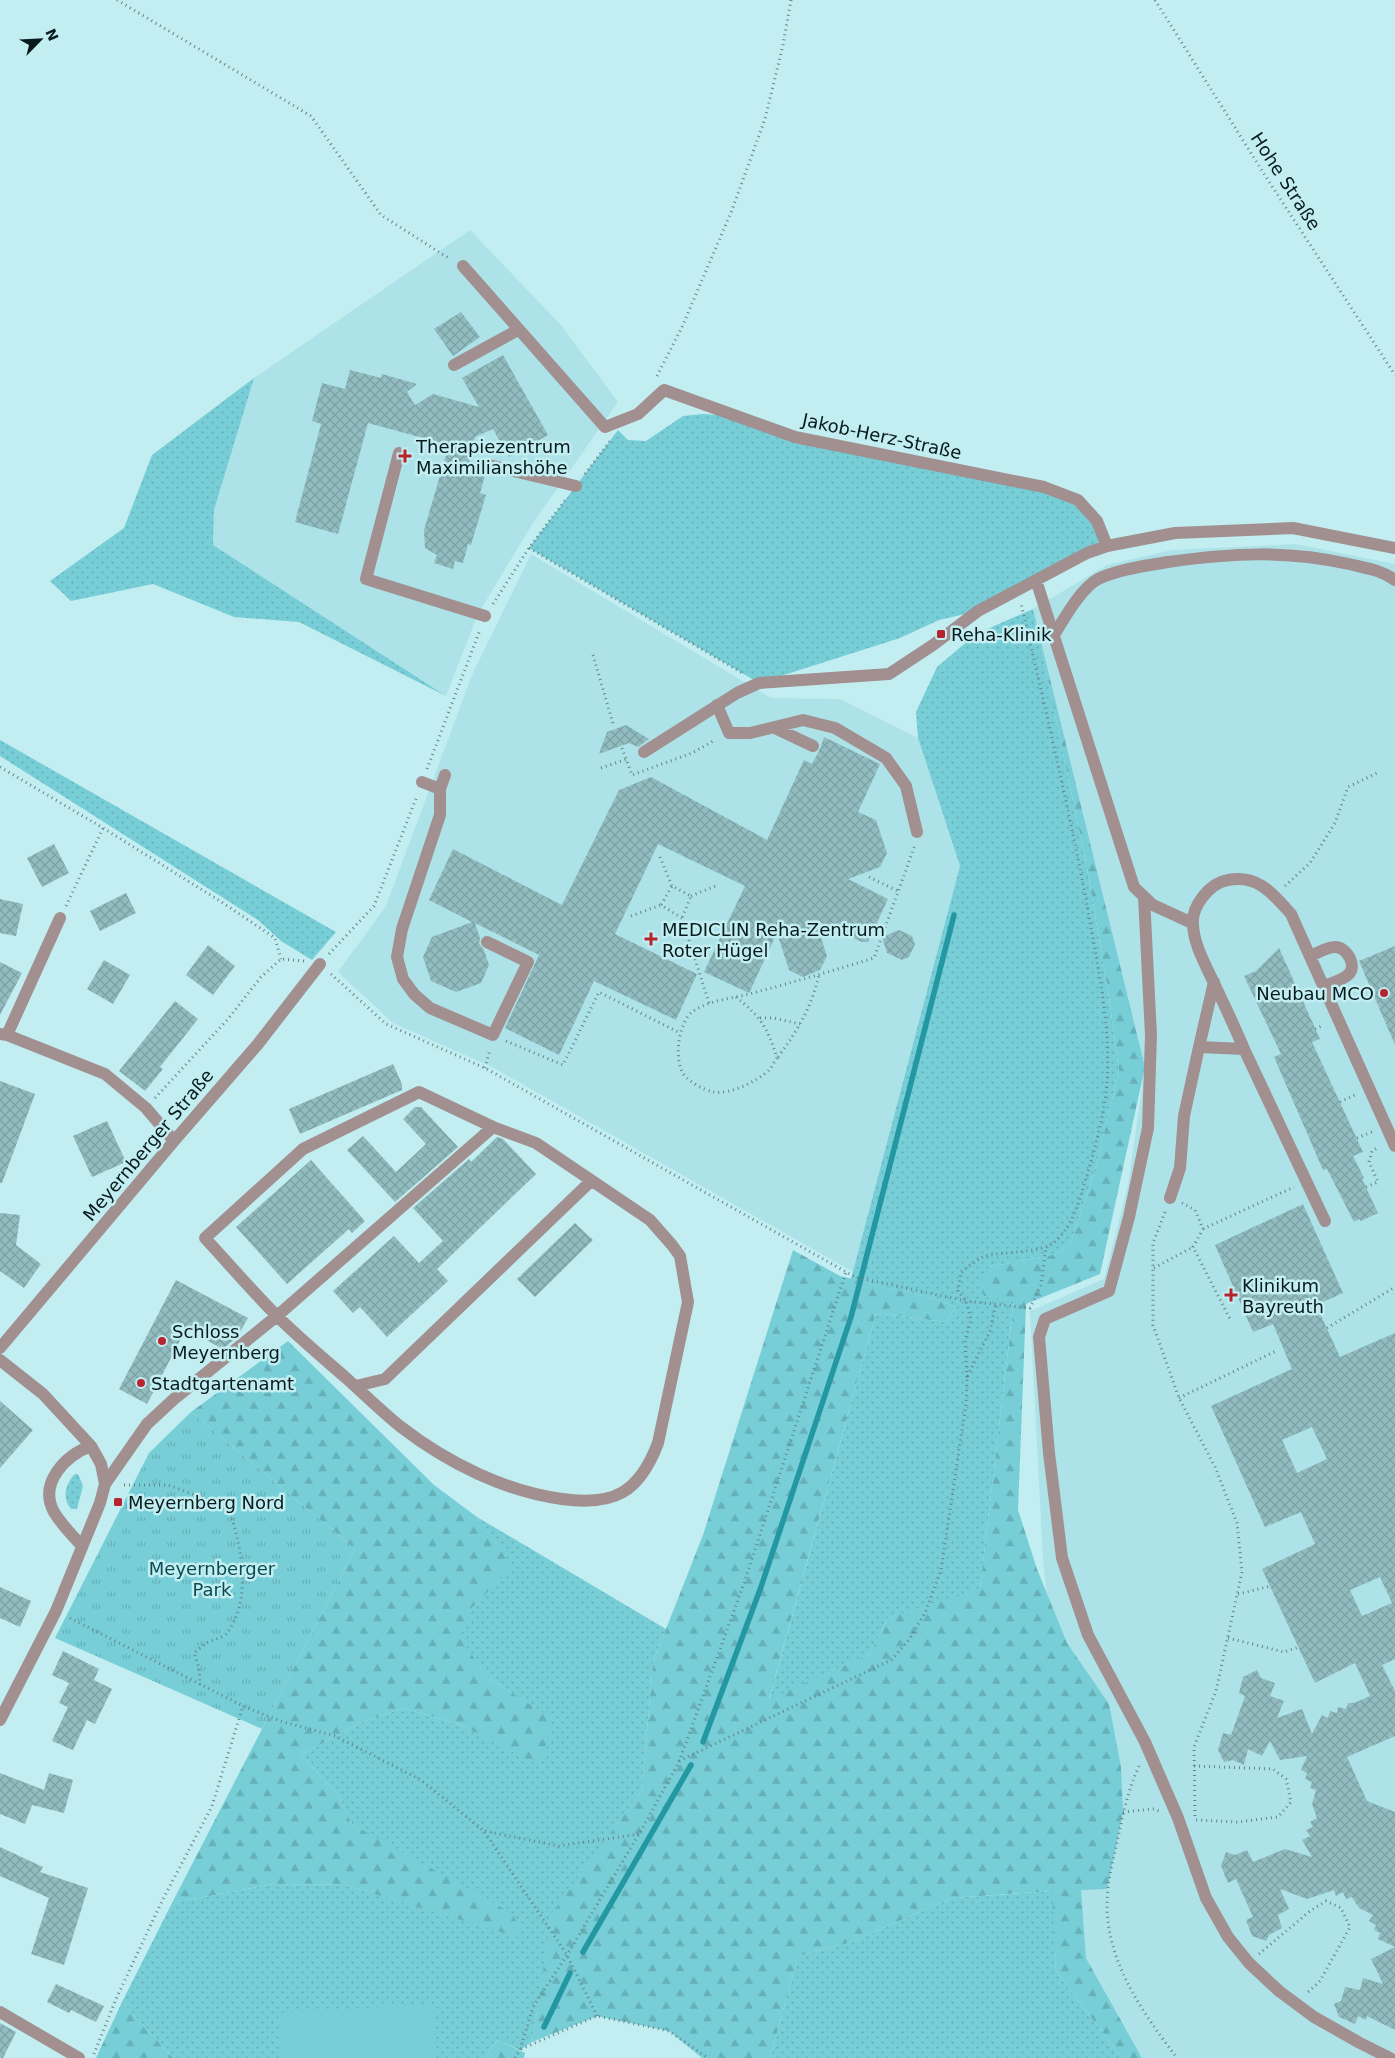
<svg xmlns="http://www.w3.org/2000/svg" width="1395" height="2058" font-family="'DejaVu Sans',sans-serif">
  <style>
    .built { fill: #ade3e8 }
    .grass { fill: url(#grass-dots) }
    .forest { fill: url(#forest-firs) }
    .park { fill: url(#park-tufts) }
    .pitch { fill: #77ced7 }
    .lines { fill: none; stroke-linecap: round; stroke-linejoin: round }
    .stream { stroke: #2498a2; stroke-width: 5.5 }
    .building { fill: url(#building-cross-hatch); fill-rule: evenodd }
    .path { stroke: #658487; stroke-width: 3; stroke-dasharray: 1 4; stroke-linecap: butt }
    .minor { stroke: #a1908f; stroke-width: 12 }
    .poi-dot { fill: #b6252f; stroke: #c2eef2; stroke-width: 2 }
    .labels { text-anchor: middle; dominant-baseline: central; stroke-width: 5; stroke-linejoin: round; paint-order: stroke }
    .street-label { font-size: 18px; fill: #091a1c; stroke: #c2eef2 }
    .poi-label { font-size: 18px; fill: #091a1c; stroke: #c2eef2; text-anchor: start }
    .park-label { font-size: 18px; fill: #094b51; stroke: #c2eef2 }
  </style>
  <defs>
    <pattern id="grass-dots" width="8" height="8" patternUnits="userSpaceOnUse" patternTransform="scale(1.25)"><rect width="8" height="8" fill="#77ced7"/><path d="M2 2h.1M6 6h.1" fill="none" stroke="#66b0b8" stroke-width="1.8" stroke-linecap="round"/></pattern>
    <pattern id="forest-firs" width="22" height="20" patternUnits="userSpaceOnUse" patternTransform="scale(1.25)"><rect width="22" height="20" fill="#77ced7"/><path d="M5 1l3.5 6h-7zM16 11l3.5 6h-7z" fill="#66b0b8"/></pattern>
    <pattern id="park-tufts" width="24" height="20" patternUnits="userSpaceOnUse" patternTransform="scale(1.25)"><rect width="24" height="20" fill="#77ced7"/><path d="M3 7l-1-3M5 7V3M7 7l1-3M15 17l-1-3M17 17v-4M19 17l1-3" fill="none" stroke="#66b0b8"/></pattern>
    <pattern id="building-cross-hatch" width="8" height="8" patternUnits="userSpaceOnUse" patternTransform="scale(1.25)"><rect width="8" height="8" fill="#91bcc0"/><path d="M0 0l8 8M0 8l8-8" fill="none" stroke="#7ca1a4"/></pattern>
  </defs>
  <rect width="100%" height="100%" fill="#c2eef2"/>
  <!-- built -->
  <path class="built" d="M 470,230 L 561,325 L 618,402 L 533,523 L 478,614 L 446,696 L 213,545 L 214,510 L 254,378 Z
    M 1296,544 L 1395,564 L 1395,2058 L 1142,2058 L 1086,1958 L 1043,1560 L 1030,1311 L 1104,1279 L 1128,1185 L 1145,1067 L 1033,609 L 1107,565 L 1172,550 Z
    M 531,554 L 771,698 L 840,699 L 918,738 L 960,866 L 853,1272 L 492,1067 L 393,1023 L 338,972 L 386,906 L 472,675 Z"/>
  <!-- grass -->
  <path class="grass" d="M 254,378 L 214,510 L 213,545 L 446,696 L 299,622 L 234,617 L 153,584 L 71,601 L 50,581 L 124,528 L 152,455 Z
    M 703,414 L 737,416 L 795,437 L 1078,500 L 1107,546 L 978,611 L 939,620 L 900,638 L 759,683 L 529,548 L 618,430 L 628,440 L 646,441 L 683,416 Z
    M 1033,609 L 1087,868 L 1108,990 L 1119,1071 L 1095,1170 L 1070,1245 L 1057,1254 L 989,1267 L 984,1296 L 1014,1299 L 980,1589 L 888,1618 L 870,1654 L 769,1700 L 876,1313 L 946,1322 L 956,1308 L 939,1300 L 851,1279 L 960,866 L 918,738 L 916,712 L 937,667 L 976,634 Z
    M 0,740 L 336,932 L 312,960 L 281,941 L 258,920 L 0,756 Z
    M 75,1474 L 78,1474 L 83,1486 L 77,1509 L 71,1509 C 62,1498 65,1484 75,1474 Z
    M 477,1517 L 666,1629 L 653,1662 L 642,1790 L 553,1913 L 532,2042 L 520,2050 L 497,2040 L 485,2058 L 173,2058 L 122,2002 L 172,1903 L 274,1884 L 345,1885 L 421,1907 L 403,1854 L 352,1824 L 338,1795 L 301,1755 L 360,1723 L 403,1708 L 461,1725 L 540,1765 L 552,1719 L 487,1677 L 459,1637 L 471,1609 L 512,1566 Z
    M 1053,1891 L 1056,1971 L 1122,2058 L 770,2058 L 798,1956 L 849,1943 L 951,1898 Z"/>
  <!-- forest -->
  <path class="forest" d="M 1033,609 L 1145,1067 L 1100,1274 L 1026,1304 L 1018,1510 L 1037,1569 L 1067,1643 L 1109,1704 L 1121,1767 L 1123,1812 L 1107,1889 L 1081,1890 L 1086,1958 L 1142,2058 L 1122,2058 L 1056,1971 L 1052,1891 L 951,1898 L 849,1943 L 798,1956 L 770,2058 L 702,2058 L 669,2031 L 597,2016 L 532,2042 L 552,1913 L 642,1790 L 653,1662 L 703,1535 L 793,1250 L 840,1276 L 939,1300 L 956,1308 L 946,1322 L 876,1313 L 769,1699 L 870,1654 L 888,1618 L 980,1588 L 1014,1300 L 984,1296 L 980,1280 L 989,1267 L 1057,1254 L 1070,1245 L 1095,1170 L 1119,1071 L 1108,990 L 1087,868 Z
    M 288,1341 L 434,1485 L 477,1517 L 513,1566 L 471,1609 L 460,1637 L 487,1677 L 553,1719 L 540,1766 L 461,1725 L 403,1708 L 360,1723 L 301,1755 L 338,1795 L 352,1824 L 513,1914 L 524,1939 L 345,1885 L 274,1884 L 172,1903 L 355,1549 L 191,1412 Z
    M 122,2002 L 173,2058 L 96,2058 Z
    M 497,2040 L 525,2053 L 524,2058 L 485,2058 Z"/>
  <!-- park -->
  <path class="park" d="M 191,1412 L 355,1549 L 262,1729 L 55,1638 L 149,1453 Z"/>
  <!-- pitch -->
  <path class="pitch" d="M 433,2004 L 436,2058 L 281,2058 L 278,2013 Z"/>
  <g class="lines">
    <!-- stream -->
    <path class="stream" d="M 703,1742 L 761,1587 L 851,1317 L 954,915
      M 583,1952 L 691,1765
      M 544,2027 L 570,1973"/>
  </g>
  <!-- building -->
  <path class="building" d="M 461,312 L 480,337 L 453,356 L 434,329 Z
    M 503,355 L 548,435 L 509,457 L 493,429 L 475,437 L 469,461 L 481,464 L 481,468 L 486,472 L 480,493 L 486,495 L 471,545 L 468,544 L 463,563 L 455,561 L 453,569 L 434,563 L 437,555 L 425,548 L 424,530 L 449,445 L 368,423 L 338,534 L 295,522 L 321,424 L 312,421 L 322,383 L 345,389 L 350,370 L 381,378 L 382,374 L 417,384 L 407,392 L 415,405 L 433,394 L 479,407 L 462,378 Z
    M 626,725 L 649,739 L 638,747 L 629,743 L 599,754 L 607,732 Z
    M 824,737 L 880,764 L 858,812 L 876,820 L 887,853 L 880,867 L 848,879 L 888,899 L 868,942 L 862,942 L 815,920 L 827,956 L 820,970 L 803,977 L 789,970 L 777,933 L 749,993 L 704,972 L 745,886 L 658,844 L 615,934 L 697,974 L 676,1020 L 594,981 L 559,1055 L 505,1028 L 539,955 L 475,923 L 480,938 L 479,943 L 484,950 L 489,965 L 481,983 L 456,992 L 431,981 L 423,957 L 432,937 L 472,922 L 429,900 L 453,849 L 562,905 L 619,790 L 651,777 L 767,840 L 804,760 L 812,764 L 820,749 Z
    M 54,844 L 69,873 L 42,887 L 27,858 Z
    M 126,893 L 136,913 L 100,931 L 90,911 Z
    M 0,899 L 23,904 L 16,936 L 0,933 Z
    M 899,930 L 912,936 L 915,944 L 909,957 L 902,960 L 887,953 L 882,937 Z
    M 208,945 L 235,966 L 213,995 L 186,975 Z
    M 1395,946 L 1395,1045 L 1359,961 Z
    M 1279,948 L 1320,1039 L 1312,1042 L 1363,1152 L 1353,1156 L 1364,1178 L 1362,1179 L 1378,1213 L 1361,1221 L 1359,1219 L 1354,1222 L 1327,1169 L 1323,1170 L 1274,1057 L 1281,1054 L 1244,976 L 1256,971 Z
    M 104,960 L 130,975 L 113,1004 L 87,989 Z
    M 0,962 L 22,973 L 0,1015 Z
    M 175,1001 L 198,1019 L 160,1067 L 163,1069 L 145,1091 L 119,1071 Z
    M 393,1064 L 402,1084 L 402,1090 L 300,1134 L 289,1109 Z
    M 0,1081 L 35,1094 L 2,1183 L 0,1183 Z
    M 415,1107 L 421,1107 L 458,1147 L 395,1202 L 347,1150 L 363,1136 L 396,1172 L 426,1144 L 403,1119 Z
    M 107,1121 L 126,1162 L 92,1177 L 73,1136 Z
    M 497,1137 L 503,1139 L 536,1174 L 437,1269 L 448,1281 L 387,1337 L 360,1307 L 353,1313 L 333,1291 L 394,1236 L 419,1263 L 443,1241 L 413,1208 L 469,1159 L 471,1162 Z
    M 311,1160 L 365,1221 L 352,1233 L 349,1229 L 287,1284 L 236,1227 Z
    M 1303,1204 L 1343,1293 L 1316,1305 L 1340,1357 L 1395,1333 L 1395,1659 L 1382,1665 L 1395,1691 L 1395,1736 L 1347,1757 L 1367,1801 L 1395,1812 L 1395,1947 L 1378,1939 L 1380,1933 L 1374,1930 L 1376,1925 L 1369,1921 L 1373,1915 L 1359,1908 L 1352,1897 L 1346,1899 L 1343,1892 L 1336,1896 L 1334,1890 L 1307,1899 L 1280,1889 L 1289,1909 L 1278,1915 L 1282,1928 L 1269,1935 L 1266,1941 L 1252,1936 L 1246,1920 L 1253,1917 L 1236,1879 L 1228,1883 L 1221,1866 L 1226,1852 L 1235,1855 L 1247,1850 L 1253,1862 L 1285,1849 L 1312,1857 L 1302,1840 L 1310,1836 L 1306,1830 L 1313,1827 L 1310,1822 L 1317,1818 L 1312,1804 L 1316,1790 L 1310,1788 L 1312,1782 L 1305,1779 L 1307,1773 L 1301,1770 L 1307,1756 L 1280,1760 L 1270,1741 L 1262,1756 L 1248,1749 L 1244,1765 L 1233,1760 L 1224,1762 L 1218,1750 L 1223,1733 L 1231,1735 L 1245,1696 L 1239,1693 L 1243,1677 L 1257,1670 L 1261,1678 L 1275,1683 L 1270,1696 L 1284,1701 L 1277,1718 L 1302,1709 L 1312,1734 L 1322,1715 L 1328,1718 L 1330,1711 L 1337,1713 L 1338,1707 L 1346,1709 L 1348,1703 L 1354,1703 L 1370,1696 L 1355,1663 L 1315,1683 L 1262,1569 L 1315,1544 L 1301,1512 L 1265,1527 L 1211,1406 L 1292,1369 L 1273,1324 L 1253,1332 L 1215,1245 ZM 1312,1427 L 1327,1459 L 1297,1473 L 1282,1440 ZM 1380,1577 L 1392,1603 L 1362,1616 L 1350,1590 Z
    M 0,1213 L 20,1215 L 16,1245 L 41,1264 L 24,1288 L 0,1271 Z
    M 575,1223 L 593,1240 L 535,1297 L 517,1279 Z
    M 176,1280 L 248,1318 L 237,1337 L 223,1349 L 186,1329 L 147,1404 L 119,1389 Z
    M 0,1401 L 33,1430 L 0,1468 Z
    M 0,1587 L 31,1601 L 20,1627 L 0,1618 Z
    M 63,1651 L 99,1669 L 94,1680 L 112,1689 L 95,1724 L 87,1720 L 73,1750 L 52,1741 L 68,1707 L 59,1703 L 69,1683 L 52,1675 Z
    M 0,1773 L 44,1790 L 49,1773 L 73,1780 L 64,1813 L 32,1805 L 25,1824 L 0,1814 Z
    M 0,1847 L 43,1867 L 40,1872 L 88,1888 L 64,1965 L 31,1954 L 49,1898 L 0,1876 Z
    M 1395,1947 L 1395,2030 L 1367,2016 L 1366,2020 L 1358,2016 L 1355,2024 L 1339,2017 L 1334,2004 L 1341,2001 L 1345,1987 L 1360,1990 L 1363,1978 L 1383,1984 L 1371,1959 Z
    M 56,1984 L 104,2006 L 96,2022 L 71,2010 L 69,2013 L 47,2002 Z
    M 0,2023 L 16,2032 L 3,2058 L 0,2058 Z"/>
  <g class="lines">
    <!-- path -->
    <path class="path" d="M 117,0 L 311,116 L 381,215 L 450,259
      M 1155,0 L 1266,177 L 1395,375
      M 657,376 L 682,327 L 732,210 L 765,119 L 783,45 L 791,0
      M 585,474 L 610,441
      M 529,548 L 744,674
      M 493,604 L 529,548 L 566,499
      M 593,655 L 614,727
      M 622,748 L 632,775 L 692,753 L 715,740
      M 0,767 L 103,828 L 220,901 L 275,938 L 281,959
      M 601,768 L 627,759
      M 427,769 L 480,630
      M 660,857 L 672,886
      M 869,877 L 898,891
      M 1285,886 L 1310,863 L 1335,823 L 1348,787 L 1377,773
      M 691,896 L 718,885
      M 66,906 L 103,828
      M 631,916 L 661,905
      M 682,918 L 661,905 L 672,886 L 691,896 L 682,918 L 709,1003
      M 329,954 L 374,906 L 417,796
      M 331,974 L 386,1024 L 485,1068 L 855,1277 L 966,1301 L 1030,1308 L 1041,1285 L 1046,1247
      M 736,997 C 762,1018 767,1027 777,1058 C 774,1062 772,1067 769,1070 C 758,1081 729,1095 714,1092 C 703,1090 684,1080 681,1069 C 675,1054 679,1023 692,1012 C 709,1000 730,999 749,994 C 791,983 832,971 874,958 L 915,845
      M 1301,997 L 1310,993
      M 760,1018 L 774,1018 L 800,1024
      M 1315,1029 L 1324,1025
      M 506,1041 L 563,1065 L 599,992 L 680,1033
      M 778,1057 C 798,1030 811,1008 819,975
      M 485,1068 L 490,1049
      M 155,1098 L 228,1019 L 261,977 L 281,959 L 304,961
      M 1340,1102 L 1357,1094
      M 1357,1138 L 1374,1131
      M 1366,1187 L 1378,1182 L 1369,1162 L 1372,1151 L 1379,1147
      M 1182,1203 L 1195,1210 L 1203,1229 L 1193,1247 L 1231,1321
      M 1165,1212 L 1153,1243 L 1153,1325 L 1179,1398 L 1215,1467 L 1237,1523 L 1242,1572 L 1216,1691 L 1194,1747 L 1195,1819
      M 1203,1229 L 1294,1187
      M 1154,1268 L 1193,1247
      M 1327,1328 L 1395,1287
      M 967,1377 L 965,1341 L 971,1319 L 966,1301 L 958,1291 L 961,1272 C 968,1267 976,1260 983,1257 C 1004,1250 1042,1255 1057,1240 C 1074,1223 1080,1198 1087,1175 C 1094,1151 1101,1126 1105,1101 C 1114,1036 1098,969 1087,905 C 1068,804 1044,703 1021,603
      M 1179,1398 L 1276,1351
      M 124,1485 L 168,1485 L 228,1507 C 241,1543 253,1599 227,1633 C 223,1638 212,1640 206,1643 C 202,1646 198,1650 194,1653 L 199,1668 L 200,1685
      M 1238,1594 L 1271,1586
      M 70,1618 L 243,1706 L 280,1721 L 335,1736 L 421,1780 L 484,1831 L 567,1955 L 597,2016
      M 1228,1638 L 1284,1652 L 1299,1647
      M 679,1761 L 891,1660 L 909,1640 L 925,1613 L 941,1570 L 966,1404 L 967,1377 L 990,1331 L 996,1303
      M 1139,1766 C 1127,1792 1122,1819 1116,1847 C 1113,1861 1109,1875 1108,1888 C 1100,1953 1140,2009 1177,2058
      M 1194,1766 L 1273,1769 L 1286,1779 L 1291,1802 L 1278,1817 L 1237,1822 L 1195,1820
      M 1123,1812 L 1154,1809 L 1159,1811
      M 485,1831 L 559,1846 L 639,1834
      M 1259,1954 L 1310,1911 L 1326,1901 L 1341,1908 L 1350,1927 L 1320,1981 L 1307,1993
      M 521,2049 L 597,2016 L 669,2031 L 708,2058
      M 94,2054 L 116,1999 L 162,1901 L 212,1806 L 243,1706
      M 515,2058 L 520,2050 L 533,2007 L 567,1955 L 639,1834 L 679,1762 L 744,1583 L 846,1272"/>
    <!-- minor -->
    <path class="minor" d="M 463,266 L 605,427 L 638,414 L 664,390 L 795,437 L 1044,487 L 1078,500 L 1097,521 L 1107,546
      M 454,365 L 518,330
      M 399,453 L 366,579 L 485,616
      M 489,465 L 576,486
      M 1036,580 L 1134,887 L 1153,905 L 1192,923
      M 1054,635 C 1064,619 1081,588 1098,579 C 1120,569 1145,566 1168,562 C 1232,553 1286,550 1349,564 C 1366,568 1381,570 1395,580
      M 717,705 L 729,733 L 750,733 L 803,720 L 835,728 L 886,758 L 906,786 L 917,832
      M 775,728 L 813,746
      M 644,752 L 737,693 L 759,683 L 889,674 L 933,645 L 978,611 L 1087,553 L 1107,546 L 1175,533 L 1293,528 L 1395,548
      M 445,775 L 440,789 L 440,815 L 402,929 L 397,957 L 403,979 L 414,994 L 430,1008 L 493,1035 L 528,962 L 487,942
      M 422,782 L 440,789
      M 1144,897 L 1151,1035 L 1148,1128 L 1129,1217 L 1109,1291 L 1045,1319 L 1039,1337 L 1049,1453 L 1062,1558 L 1088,1635 L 1145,1742 L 1178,1818 L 1206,1898 L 1228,1937 L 1249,1963 L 1279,1991 L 1314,2017 L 1360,2043 L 1390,2058
      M 1310,956 C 1318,953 1328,946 1336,947 C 1347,948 1357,965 1349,974 C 1343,980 1332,983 1324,986
      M 0,1034 L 7,1035 L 105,1074 L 146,1108 L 174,1141
      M 7,1035 L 60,918
      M 1199,1047 L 1214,982
      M 1244,1049 C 1234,1025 1223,1002 1212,979 C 1204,962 1194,944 1193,925 C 1191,906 1210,883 1228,880 C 1258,874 1273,894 1291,914 L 1395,1146
      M 1170,1198 L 1180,1168 L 1184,1116 L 1199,1047 L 1244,1049 L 1325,1221
      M 0,1348 L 174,1141 L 258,1044 L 320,964
      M 0,1360 L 43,1394 L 91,1446 L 101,1464 L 105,1484 L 100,1503 L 56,1611 L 0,1720
      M 356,1386 L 385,1379 L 591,1181
      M 105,1484 L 147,1424 L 174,1399 L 277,1316 L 493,1127 L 419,1092 L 303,1149 L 205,1238 C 229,1264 252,1291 277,1316 C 298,1337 322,1357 345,1377 C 363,1393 382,1412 401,1427 C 448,1463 504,1491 562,1499 C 614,1506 639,1493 658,1443 L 688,1302 L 680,1256 L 672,1245 L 650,1220 L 536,1143 L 493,1127
      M 81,1545 C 72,1535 61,1524 54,1512 C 38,1483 66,1455 91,1446
      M 0,2012 L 79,2058"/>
  </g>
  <!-- markers -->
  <g class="poi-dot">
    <path d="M402.5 448.5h5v5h5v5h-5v5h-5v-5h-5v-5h5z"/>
    <rect x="936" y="629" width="10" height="10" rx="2.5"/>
    <path d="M648.5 931.5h5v5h5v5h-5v5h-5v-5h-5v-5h5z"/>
    <circle cx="1384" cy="993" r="5"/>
    <path d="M1228.5 1287.5h5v5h5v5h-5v5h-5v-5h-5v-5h5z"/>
    <circle cx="162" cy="1341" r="5"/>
    <circle cx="141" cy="1383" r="5"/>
    <rect x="113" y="1497" width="10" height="10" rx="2.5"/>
  </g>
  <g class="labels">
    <!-- street labels -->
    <g class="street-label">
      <text transform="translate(1286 181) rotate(57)">Hohe Straße</text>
      <text transform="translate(882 436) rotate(12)">Jakob-Herz-Straße</text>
      <text transform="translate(148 1145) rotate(-50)">Meyernberger Straße</text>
    </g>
    <!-- poi labels -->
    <g class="poi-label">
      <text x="416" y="446">Therapiezentrum<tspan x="416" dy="21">Maximilianshöhe</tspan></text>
      <text x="951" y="634">Reha-Klinik</text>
      <text x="662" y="929">MEDICLIN Reha-Zentrum<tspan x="662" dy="21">Roter Hügel</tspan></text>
      <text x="1374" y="993" text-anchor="end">Neubau MCO</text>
      <text x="1242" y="1285">Klinikum<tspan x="1242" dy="21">Bayreuth</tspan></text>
      <text x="172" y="1331">Schloss<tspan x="172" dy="21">Meyernberg</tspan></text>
      <text x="151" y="1383">Stadtgartenamt</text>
      <text x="128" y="1502">Meyernberg Nord</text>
    </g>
    <!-- park labels -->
    <g class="park-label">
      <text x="212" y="1568">Meyernberger<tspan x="212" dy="21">Park</tspan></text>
    </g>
  </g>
  <!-- north arrow -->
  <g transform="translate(40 40) rotate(66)" stroke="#c2eef2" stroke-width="4" paint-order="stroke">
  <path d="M0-4L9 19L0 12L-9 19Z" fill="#091a1c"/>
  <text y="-8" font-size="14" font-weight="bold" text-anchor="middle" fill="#091a1c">N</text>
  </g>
</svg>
